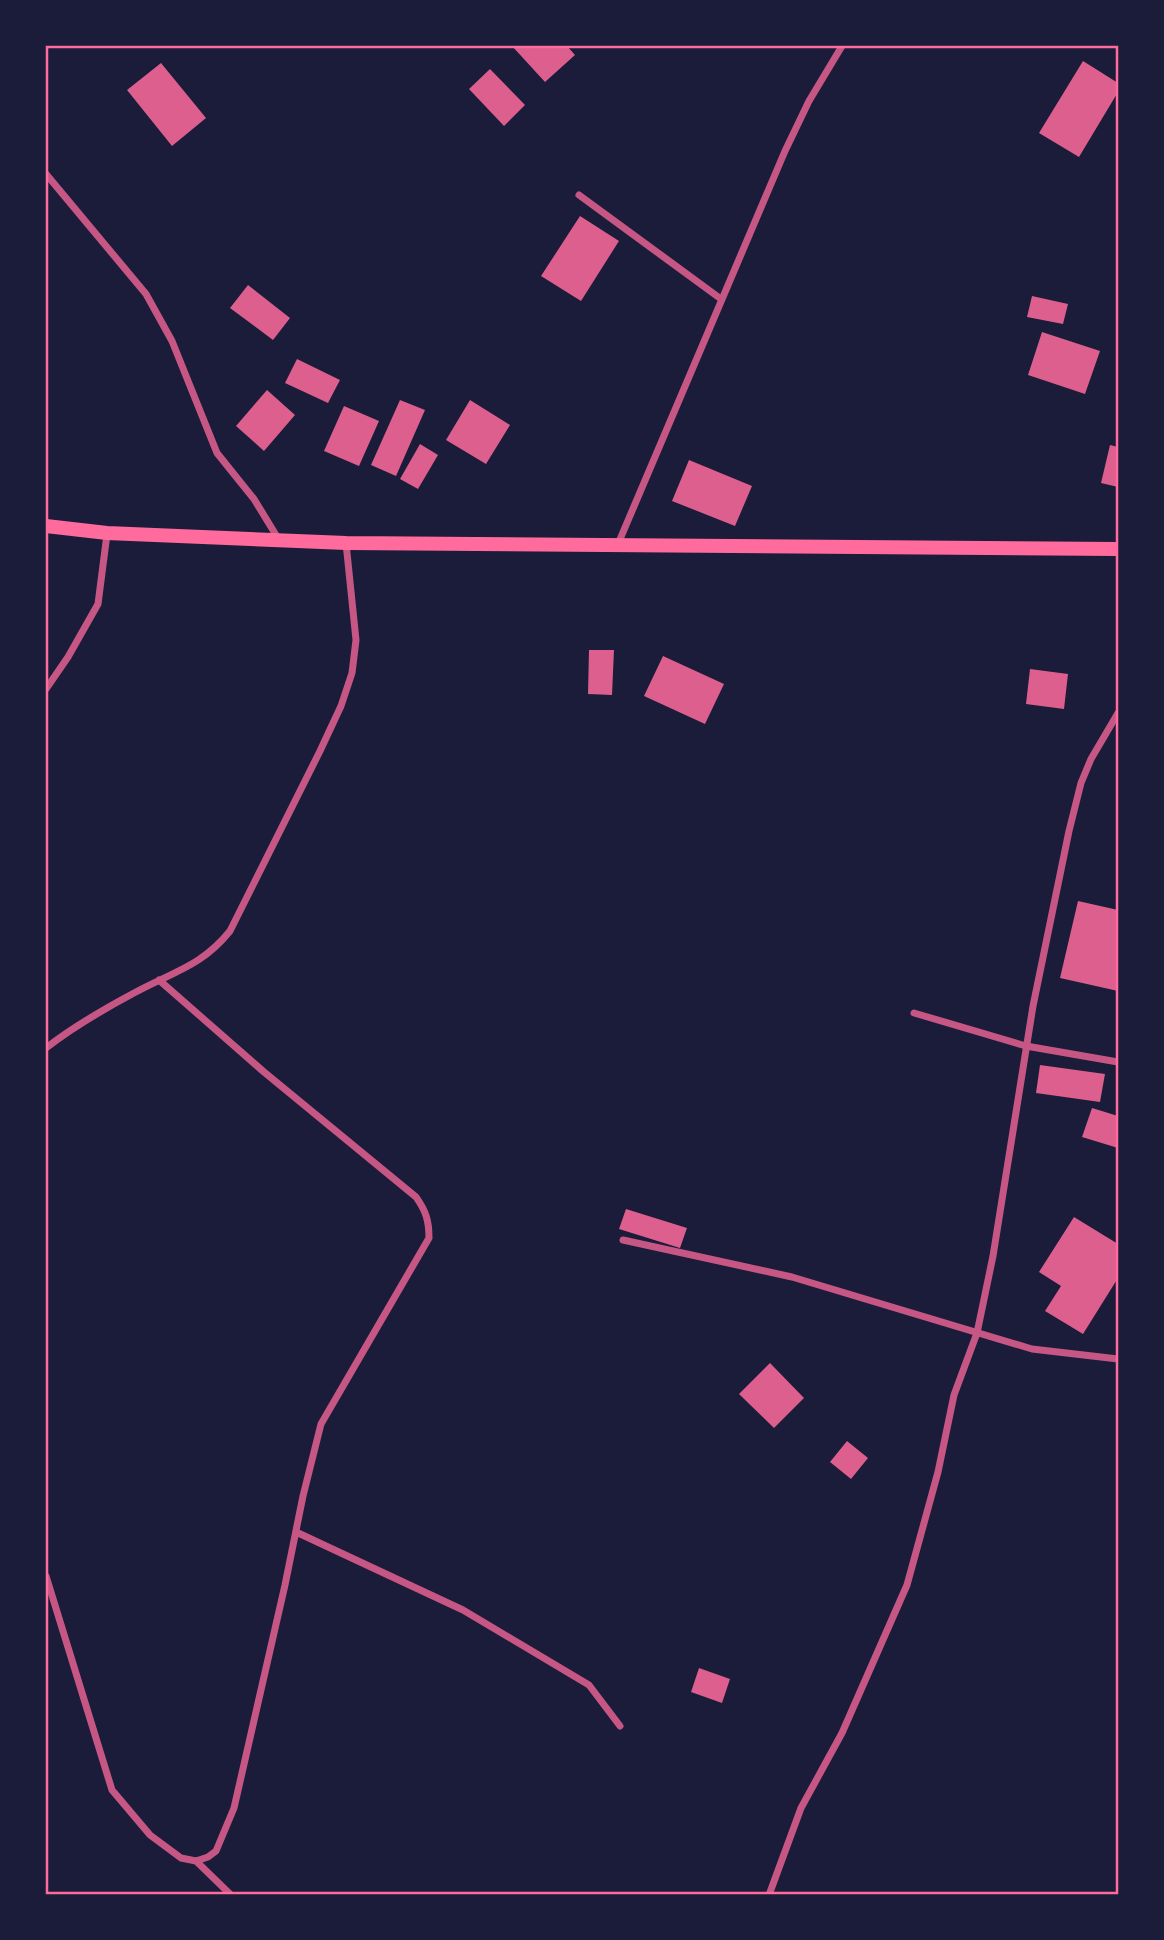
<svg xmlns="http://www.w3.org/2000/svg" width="1164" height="1940" font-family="'Golos Text',sans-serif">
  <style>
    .building { fill: #dd5f8e }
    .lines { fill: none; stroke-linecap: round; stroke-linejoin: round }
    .minor { stroke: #c65784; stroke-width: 7 }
    .secondary { stroke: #ff6b9d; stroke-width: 14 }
    .neatline { fill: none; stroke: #ff6b9d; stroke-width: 2.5 }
  </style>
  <rect width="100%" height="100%" fill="#1b1b3a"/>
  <!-- building -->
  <path class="building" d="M 512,46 L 567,46 L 575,55 L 545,82 Z
    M 1083,61 L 1118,83 L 1118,92 L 1079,157 L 1039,133 Z
    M 161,63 L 206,118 L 172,146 L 127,90 Z
    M 490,69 L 525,105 L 504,126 L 469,89 Z
    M 580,216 L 619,241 L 581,301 L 541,276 Z
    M 248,285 L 290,318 L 273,340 L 230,308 Z
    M 1032,296 L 1068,304 L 1063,324 L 1027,317 Z
    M 1042,332 L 1100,351 L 1085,394 L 1028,375 Z
    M 297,359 L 340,380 L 328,403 L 285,383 Z
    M 267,390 L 295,415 L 264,451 L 236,426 Z
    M 400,400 L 425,410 L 396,476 L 371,465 Z
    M 470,400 L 510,425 L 486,464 L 446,440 Z
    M 344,406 L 379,421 L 359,466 L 324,451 Z
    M 420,444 L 438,455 L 418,489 L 400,479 Z
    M 1110,445 L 1118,447 L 1118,487 L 1101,483 Z
    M 689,460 L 752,486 L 735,526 L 672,501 Z
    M 589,650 L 614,650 L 612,695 L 588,694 Z
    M 663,656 L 724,684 L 705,724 L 644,696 Z
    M 1030,669 L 1068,674 L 1064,709 L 1026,704 Z
    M 1078,901 L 1118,910 L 1118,991 L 1060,978 Z
    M 1040,1065 L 1105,1074 L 1100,1102 L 1036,1093 Z
    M 1092,1108 L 1118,1116 L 1118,1148 L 1082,1137 Z
    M 626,1209 L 687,1228 L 680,1248 L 619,1229 Z
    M 1074,1217 L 1118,1244 L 1118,1278 L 1083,1334 L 1045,1311 L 1061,1286 L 1039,1272 Z
    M 770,1363 L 804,1398 L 774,1428 L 739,1394 Z
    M 847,1441 L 868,1458 L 851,1479 L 830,1462 Z
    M 699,1668 L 730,1679 L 722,1703 L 691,1692 Z"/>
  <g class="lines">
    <!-- minor -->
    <path class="minor" d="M 46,174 L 146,294 L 172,341 L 217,453 L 254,499 L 279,540
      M 579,195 L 721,299
      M 618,544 L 785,151 L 809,101 L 842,46
      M 46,689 L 68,657 L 98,604 L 107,534
      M 914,1013 L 1026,1046 L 1118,1062
      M 46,1048 C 73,1027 104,1009 134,993 C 172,972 201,967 230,931 L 320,751 L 341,706 L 352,673 L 356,640 L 346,543
      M 623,1240 L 792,1277 L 1032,1349 L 1118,1359
      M 296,1532 L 463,1610 L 589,1685 L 620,1726
      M 46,1576 L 112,1790 L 150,1835 L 181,1858 L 196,1861 L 208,1857 L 216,1851 L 234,1808 L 285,1585 L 303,1496 L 321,1424 L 429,1238 C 429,1221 426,1211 416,1197 L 264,1072 L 159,980
      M 196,1861 L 231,1895
      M 769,1895 L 801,1808 L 842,1733 L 907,1585 L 938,1472 L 954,1395 L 977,1333 L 993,1256 L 1033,1006 L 1069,831 L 1081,783 L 1091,759 L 1118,713"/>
    <!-- secondary -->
    <path class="secondary" d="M 46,526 L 107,533 L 346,543 L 1118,549"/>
  </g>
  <!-- border -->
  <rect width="1164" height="1940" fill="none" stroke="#1b1b3a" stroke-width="94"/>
  <rect x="47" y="47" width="1070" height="1846" class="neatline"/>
</svg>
